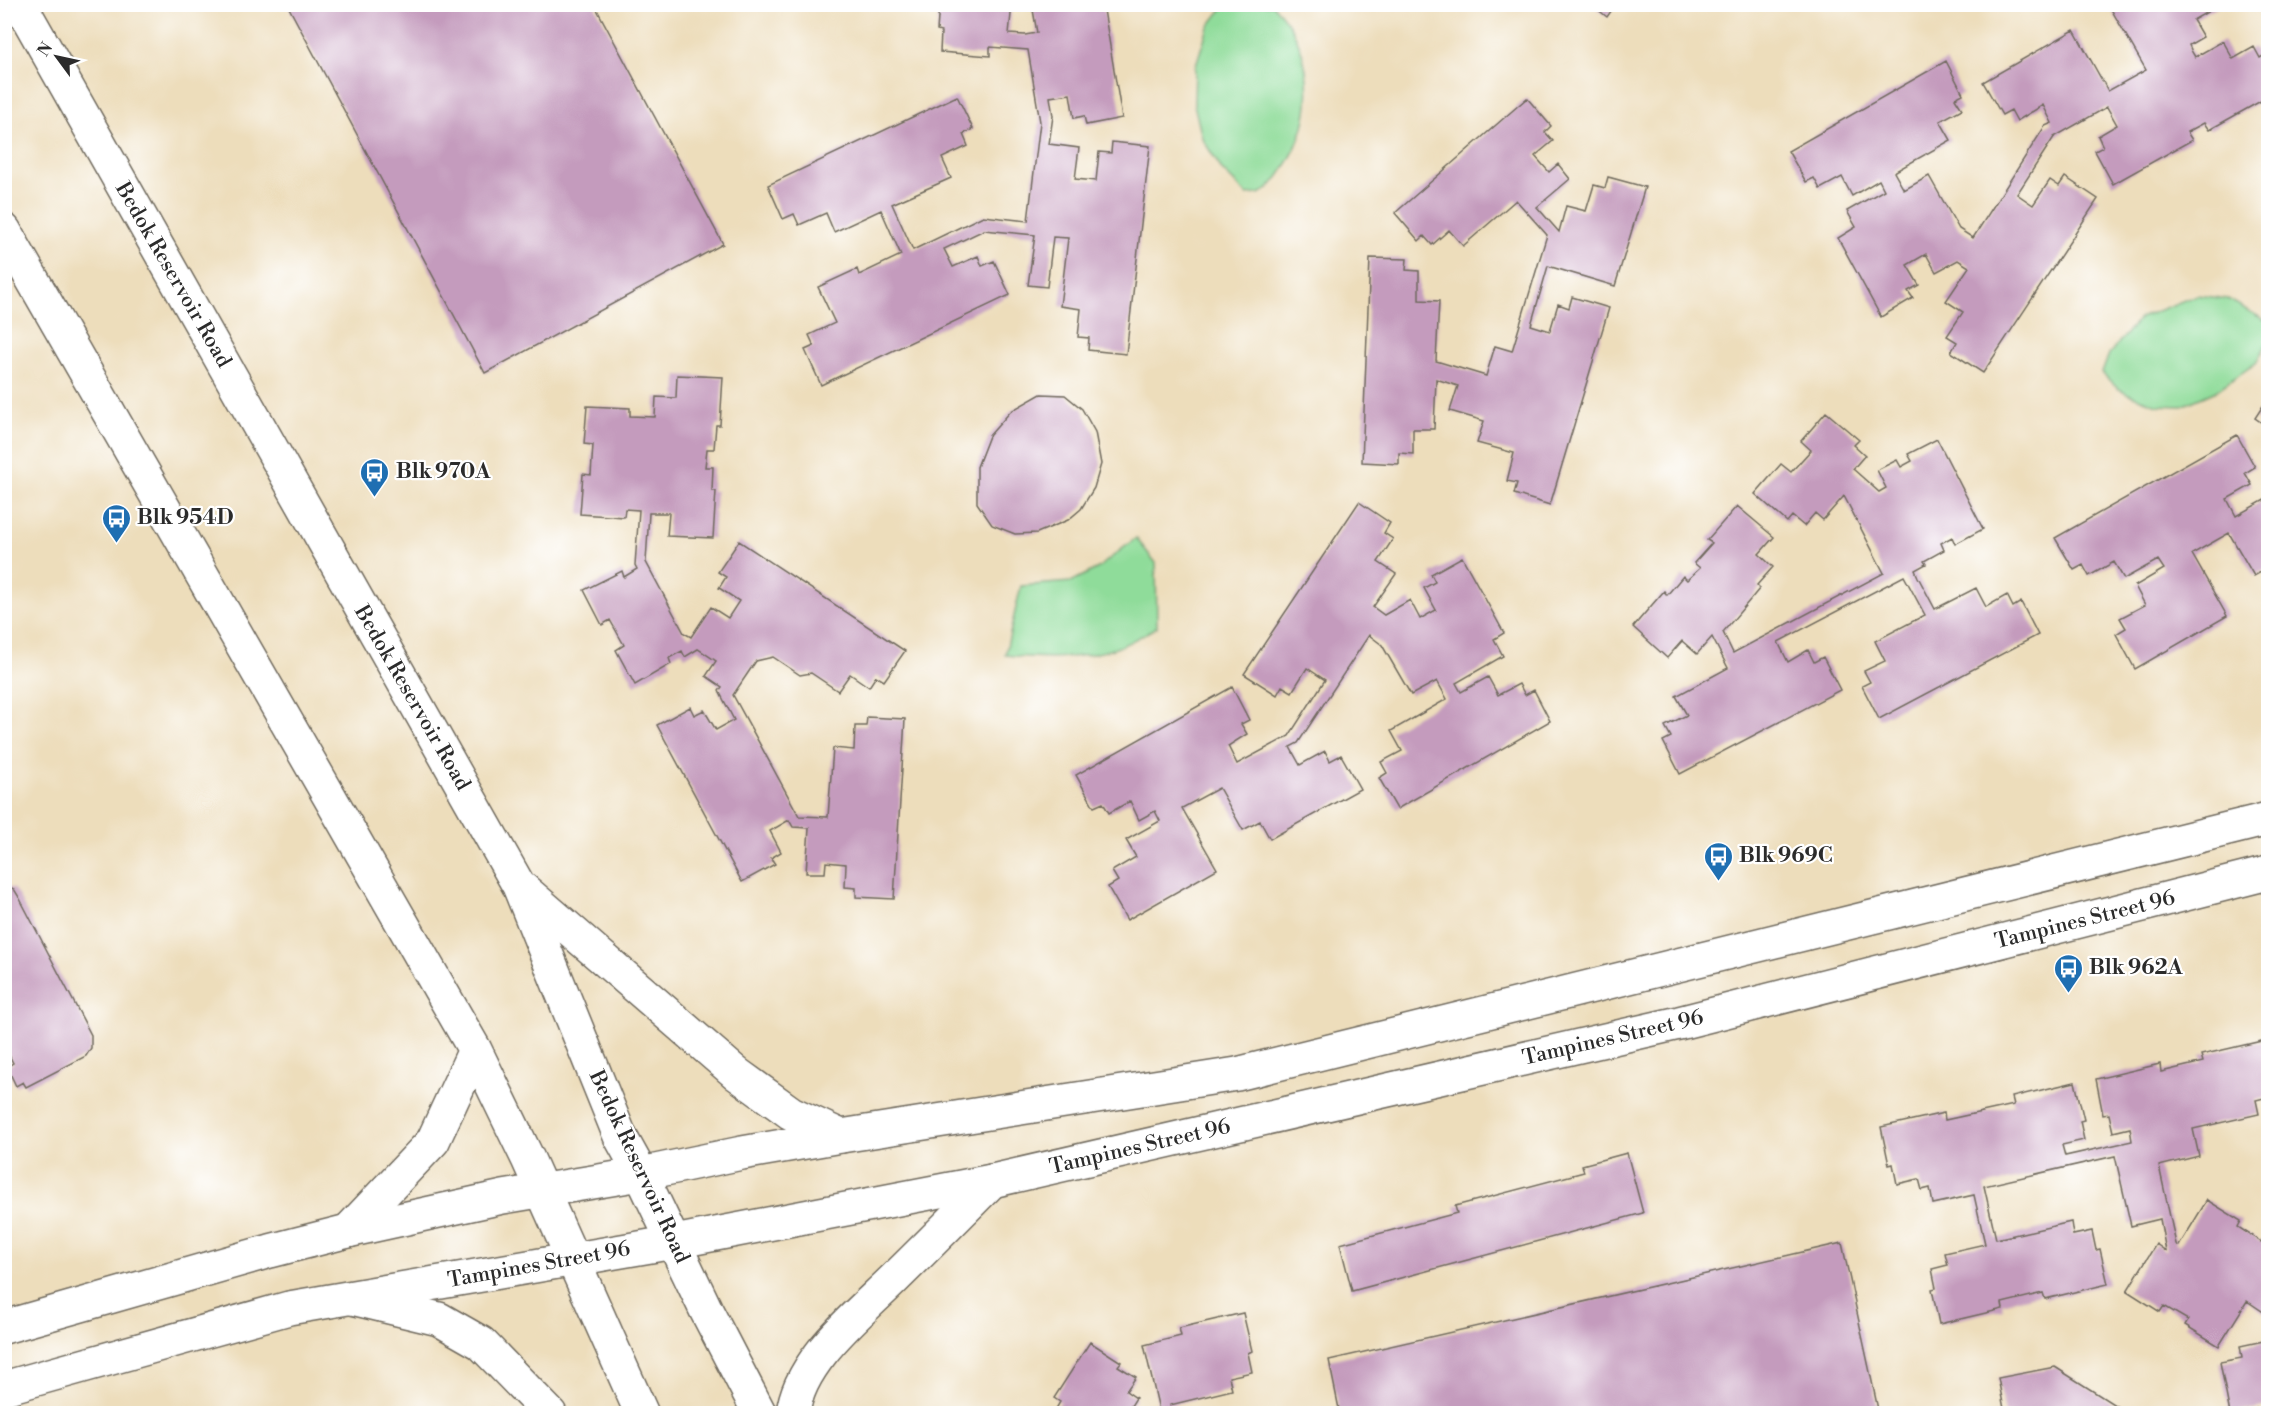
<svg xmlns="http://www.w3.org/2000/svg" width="2273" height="1418" font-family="'Libre Bodoni',serif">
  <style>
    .green { fill: #8fdc9a; stroke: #5d8462; stroke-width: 1.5 }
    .building { fill: #c49bbd }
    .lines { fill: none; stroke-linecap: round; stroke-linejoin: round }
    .street-casing { stroke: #6f695d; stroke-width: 36 }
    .secondary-casing { stroke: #6f695d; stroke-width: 36 }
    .street { stroke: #fff; stroke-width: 33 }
    .secondary { stroke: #fff; stroke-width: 33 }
    .labels { text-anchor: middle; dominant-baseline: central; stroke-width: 4.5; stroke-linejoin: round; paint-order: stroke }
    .street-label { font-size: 21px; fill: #2b2b2b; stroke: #fff }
    .poi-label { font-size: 21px; font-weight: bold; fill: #2b2b2b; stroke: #fff; text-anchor: start }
  </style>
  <rect width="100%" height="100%" fill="#fff"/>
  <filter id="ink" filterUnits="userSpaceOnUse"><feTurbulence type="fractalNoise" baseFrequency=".0167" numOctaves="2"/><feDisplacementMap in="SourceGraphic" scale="12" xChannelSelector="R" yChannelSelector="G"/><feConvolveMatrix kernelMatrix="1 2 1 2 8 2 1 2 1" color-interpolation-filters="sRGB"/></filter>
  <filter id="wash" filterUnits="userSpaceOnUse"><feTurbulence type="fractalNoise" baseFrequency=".008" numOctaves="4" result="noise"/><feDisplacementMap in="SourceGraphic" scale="24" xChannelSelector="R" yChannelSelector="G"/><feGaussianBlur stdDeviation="1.35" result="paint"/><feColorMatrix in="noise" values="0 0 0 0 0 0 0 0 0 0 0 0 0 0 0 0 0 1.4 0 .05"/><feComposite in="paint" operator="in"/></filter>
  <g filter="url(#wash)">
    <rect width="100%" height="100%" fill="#edddbb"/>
    <!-- green -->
    <path class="green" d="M 1225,5 L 1273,5 C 1315,47 1317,113 1288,162 C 1282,172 1272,189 1261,193 C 1257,195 1251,194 1247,195 L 1222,170 L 1202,138 L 1194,104 L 1195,68 L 1208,27 Z
      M 2197,295 L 2228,299 L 2268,322 L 2268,342 L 2256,363 L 2214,392 L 2182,406 L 2157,405 L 2136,397 L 2117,388 L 2102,373 L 2109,354 L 2140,318 Z
      M 1136,538 L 1156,563 L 1157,627 C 1144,634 1130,643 1116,648 C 1080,660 1042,659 1005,655 L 1021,586 L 1071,582 L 1098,568 Z"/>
    <g id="blocks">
      <!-- building -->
      <path class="building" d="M 287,4 L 594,4 L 723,244 L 485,373 Z
        M 939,4 L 1012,4 L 1009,34 L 1025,35 L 1037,33 L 1032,4 L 1103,4 L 1122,118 L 1086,125 L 1084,116 L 1074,118 L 1070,94 L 1050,97 L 1053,116 L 1049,144 L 1079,148 L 1075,179 L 1096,181 L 1099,152 L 1111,153 L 1112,142 L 1150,146 L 1126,354 L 1088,350 L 1089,338 L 1078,337 L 1081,309 L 1060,306 L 1068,238 L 1053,237 L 1047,287 L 1028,285 L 1035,235 L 984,230 L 944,249 L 953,267 L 978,256 L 982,266 L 994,261 L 1010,295 L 821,385 L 805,350 L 814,346 L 809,335 L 835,323 L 818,287 L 857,269 L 859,275 L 901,255 L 881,210 L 834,232 L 826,213 L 799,225 L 794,214 L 783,219 L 768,185 L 957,96 L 973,129 L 963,134 L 968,146 L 942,158 L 951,178 L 892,204 L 913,250 L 983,216 L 1028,221 L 1040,122 L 1028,50 L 990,47 L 990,56 L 940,52 L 941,32 L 937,31 Z
        M 1591,4 L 1616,4 L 1607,17 Z
        M 2119,4 L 2217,4 L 2218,6 L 2193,20 L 2203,37 L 2189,45 L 2192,52 L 2195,57 L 2223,41 L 2233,59 L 2254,47 L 2260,58 L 2268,53 L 2268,97 L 2209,130 L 2204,123 L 2187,132 L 2192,140 L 2113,184 L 2095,151 L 2103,147 L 2098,136 L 2117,125 L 2107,107 L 2054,137 L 2017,194 L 2033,205 L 2050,180 L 2059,186 L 2065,177 L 2098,199 L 1983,373 L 1951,352 L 1957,342 L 1947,336 L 1963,312 L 1946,301 L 1969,267 L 1958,260 L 1936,272 L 1926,254 L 1907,265 L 1919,285 L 1908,291 L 1913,298 L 1881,317 L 1838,238 L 1856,227 L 1847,211 L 1884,190 L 1879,180 L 1852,196 L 1842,177 L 1820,189 L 1814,178 L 1806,182 L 1788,151 L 1946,61 L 1963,94 L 1955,98 L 1962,109 L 1940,121 L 1951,140 L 1894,172 L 1904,190 L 1929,176 L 1959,229 L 1973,238 L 2045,126 L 2052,123 L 2043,105 L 2017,121 L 2011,110 L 2002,115 L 1983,82 L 2074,30 L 2108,91 L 2146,70 L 2111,9 Z
        M 1527,98 L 1551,126 L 1545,132 L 1553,141 L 1535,156 L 1549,172 L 1558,164 L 1570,179 L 1537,207 L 1559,232 L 1566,206 L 1586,211 L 1594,185 L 1605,188 L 1608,177 L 1645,187 L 1615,286 L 1548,266 L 1531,325 L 1550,331 L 1558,304 L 1569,308 L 1572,297 L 1609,308 L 1550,505 L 1514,494 L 1517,483 L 1507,481 L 1514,453 L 1477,443 L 1484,421 L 1450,411 L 1458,386 L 1436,379 L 1434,429 L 1413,429 L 1413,454 L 1399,453 L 1399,464 L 1362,462 L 1370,258 L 1407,259 L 1406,270 L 1419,271 L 1419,300 L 1439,301 L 1436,361 L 1486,376 L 1495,346 L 1512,351 L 1547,235 L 1516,200 L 1463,246 L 1449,230 L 1432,245 L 1424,236 L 1419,241 L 1395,213 Z
        M 677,375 L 723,377 L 720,425 L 716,425 L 714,449 L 707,449 L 705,467 L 713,467 L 712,491 L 716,491 L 713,538 L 667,536 L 669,513 L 649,513 L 646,562 L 684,633 L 691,637 L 711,607 L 728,618 L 739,601 L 719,588 L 726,577 L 718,572 L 739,541 L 905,651 L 884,681 L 876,676 L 869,687 L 850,674 L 838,691 L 811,673 L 800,675 L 773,657 L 756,661 L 733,695 L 799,816 L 828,817 L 833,748 L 854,750 L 855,726 L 866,726 L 867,717 L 905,719 L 894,899 L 856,897 L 856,888 L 845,887 L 846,864 L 826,862 L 825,873 L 806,873 L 809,828 L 793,827 L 789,820 L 770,831 L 781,852 L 771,858 L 775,864 L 742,882 L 657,725 L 690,707 L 694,715 L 704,710 L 716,730 L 734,720 L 719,691 L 722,687 L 706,676 L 716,661 L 698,649 L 685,657 L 682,651 L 669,658 L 671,664 L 635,685 L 616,650 L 624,645 L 610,620 L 602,625 L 584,590 L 622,571 L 624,577 L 637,569 L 635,565 L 639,510 L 625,509 L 624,517 L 580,514 L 583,474 L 591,475 L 593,445 L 584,444 L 587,406 L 630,408 L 630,416 L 655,417 L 656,397 L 676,398 Z
        M 1041,394 L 1065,395 L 1082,409 L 1095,432 L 1101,464 L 1094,488 L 1081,509 L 1068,520 L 1037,533 L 1015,534 L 992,525 L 977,503 L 977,467 L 989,436 L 1011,411 Z
        M 2268,398 L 2268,427 L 2255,418 Z
        M 1826,412 L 1859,440 L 1854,445 L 1865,455 L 1853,469 L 1879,492 L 1886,488 L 1877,470 L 1897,460 L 1901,467 L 1912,461 L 1908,454 L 1937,439 L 1983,529 L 1955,544 L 1952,537 L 1941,543 L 1944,550 L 1924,561 L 1926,564 L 1915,570 L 1918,577 L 1935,609 L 1976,588 L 1986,607 L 2007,595 L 2013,607 L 2021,602 L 2038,635 L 1879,719 L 1862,686 L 1870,682 L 1864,671 L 1885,661 L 1875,641 L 1925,615 L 1904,576 L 1778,642 L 1788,662 L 1808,650 L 1814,662 L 1823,657 L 1840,690 L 1680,774 L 1663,741 L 1671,737 L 1665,726 L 1687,715 L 1676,696 L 1728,668 L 1712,637 L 1697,654 L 1682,641 L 1667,658 L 1633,627 L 1664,591 L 1667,595 L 1683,576 L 1687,580 L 1700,568 L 1694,563 L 1712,543 L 1707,540 L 1737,506 L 1774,537 L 1759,554 L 1773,567 L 1757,585 L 1760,588 L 1723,632 L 1733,653 L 1884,573 L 1844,496 L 1823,520 L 1815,513 L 1804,526 L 1792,516 L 1787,522 L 1755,494 L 1781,464 L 1791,472 L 1811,450 L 1801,441 Z
        M 2237,435 L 2255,467 L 2245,473 L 2252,485 L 2227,499 L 2236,516 L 2268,498 L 2268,568 L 2254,576 L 2229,533 L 2192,554 L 2227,616 L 2135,669 L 2116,634 L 2126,628 L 2120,618 L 2145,605 L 2135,586 L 2164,569 L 2158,560 L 2124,579 L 2114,562 L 2089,576 L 2083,565 L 2074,570 L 2055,538 Z
        M 1359,502 L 1390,523 L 1384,533 L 1393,539 L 1378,562 L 1396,574 L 1373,607 L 1384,615 L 1410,600 L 1420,619 L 1436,610 L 1424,588 L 1435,582 L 1431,574 L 1462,557 L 1504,633 L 1494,639 L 1503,656 L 1456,683 L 1461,692 L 1488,677 L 1498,695 L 1519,684 L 1525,695 L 1534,690 L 1550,721 L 1397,809 L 1379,778 L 1387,773 L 1381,762 L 1402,751 L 1391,731 L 1447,699 L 1437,681 L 1411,695 L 1382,645 L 1369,635 L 1298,743 L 1290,747 L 1300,765 L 1325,751 L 1330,761 L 1341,755 L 1360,789 L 1270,839 L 1260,821 L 1243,830 L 1219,788 L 1182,808 L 1217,869 L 1127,920 L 1108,887 L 1118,881 L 1112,871 L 1136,857 L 1126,840 L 1160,821 L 1155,811 L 1139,820 L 1130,801 L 1109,813 L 1103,803 L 1094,807 L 1076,775 L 1232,687 L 1249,720 L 1241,724 L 1247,734 L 1228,746 L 1237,764 L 1289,736 L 1325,680 L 1307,668 L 1292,692 L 1282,686 L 1277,695 L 1244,674 Z
        M 4,885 L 14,889 L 19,897 L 91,1035 L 91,1048 L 86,1056 L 26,1087 L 23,1082 L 16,1086 L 7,1067 L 13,1063 L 8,1053 L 4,1055 Z
        M 2266,1040 L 2268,1054 L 2268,1097 L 2256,1100 L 2259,1114 L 2193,1129 L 2199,1156 L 2159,1166 L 2176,1244 L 2179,1246 L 2207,1200 L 2241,1221 L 2238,1227 L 2261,1242 L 2265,1236 L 2268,1239 L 2268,1315 L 2247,1301 L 2219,1346 L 2185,1325 L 2188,1320 L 2164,1306 L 2160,1312 L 2127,1291 L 2156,1244 L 2166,1251 L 2160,1219 L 2131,1226 L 2115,1156 L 1984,1186 L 1996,1239 L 2071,1222 L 2073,1235 L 2092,1231 L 2096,1250 L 2100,1249 L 2108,1284 L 2045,1299 L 2043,1293 L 2002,1303 L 2003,1309 L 1939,1324 L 1932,1289 L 1936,1288 L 1932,1269 L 1948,1265 L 1945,1253 L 1985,1244 L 1974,1195 L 1933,1204 L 1930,1188 L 1922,1190 L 1919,1179 L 1897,1184 L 1893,1164 L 1889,1165 L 1881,1127 L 1944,1113 L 1945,1120 L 2014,1105 L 2012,1097 L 2075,1082 L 2084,1120 L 2080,1121 L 2084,1140 L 2062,1145 L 2065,1156 L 2132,1141 L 2130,1128 L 2113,1132 L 2109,1114 L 2103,1115 L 2096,1079 L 2160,1064 L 2161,1072 L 2203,1062 L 2201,1055 Z
        M 1627,1153 L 1643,1213 L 1352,1291 L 1340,1244 L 1457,1213 L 1455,1206 L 1584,1172 L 1582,1165 Z
        M 1842,1243 L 1879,1414 L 1340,1414 L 1329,1360 Z
        M 1243,1313 L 1252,1351 L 1248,1353 L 1252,1372 L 1229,1377 L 1232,1390 L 1170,1405 L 1172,1414 L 1160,1414 L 1144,1345 L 1181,1336 L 1179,1328 Z
        M 2268,1340 L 2268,1406 L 2230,1414 L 2220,1362 L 2242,1358 L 2240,1346 Z
        M 1090,1342 L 1121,1362 L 1118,1366 L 1136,1377 L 1126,1391 L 1136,1398 L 1126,1414 L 1053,1414 L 1060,1402 L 1054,1398 Z
        M 2055,1367 L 2129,1414 L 2005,1414 L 1998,1378 Z"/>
    </g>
  </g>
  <g filter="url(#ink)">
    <use href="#blocks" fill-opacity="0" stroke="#6f695d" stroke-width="1.5"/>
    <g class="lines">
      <defs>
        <path id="street" d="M 4,1327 L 270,1251 L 348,1231 L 503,1197 L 641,1174 L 742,1153 L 841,1136 L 1237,1074 L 2268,819
          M 4,1388 L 289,1308 L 674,1242 L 992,1181 L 1679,1023 L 2268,873"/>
        <path id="secondary" d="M 20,4 L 519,886 L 620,1136 L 641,1174 L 706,1310 L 760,1414
          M 4,230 L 475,1050 L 528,1159 L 642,1414
          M 523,889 L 737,1074 L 791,1113 L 841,1136
          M 348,1231 L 433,1141 L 475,1050
          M 352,1298 L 439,1319 L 481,1343 L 550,1414
          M 793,1414 C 798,1361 860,1313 895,1278 C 928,1246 960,1213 992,1181"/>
      </defs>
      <!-- street casing -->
      <use href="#street" class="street-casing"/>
      <!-- secondary casing -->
      <use href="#secondary" class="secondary-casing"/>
      <!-- street -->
      <use href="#street" class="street"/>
      <!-- secondary -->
      <use href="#secondary" class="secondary"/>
    </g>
  </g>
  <!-- icons -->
  <defs>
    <symbol id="bus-pin" viewBox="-11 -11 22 30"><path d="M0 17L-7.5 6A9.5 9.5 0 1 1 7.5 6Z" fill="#1f6fb2" stroke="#fff"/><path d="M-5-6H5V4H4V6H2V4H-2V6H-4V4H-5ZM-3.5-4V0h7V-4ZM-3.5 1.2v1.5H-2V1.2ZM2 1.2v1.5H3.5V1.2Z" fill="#fff"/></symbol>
  </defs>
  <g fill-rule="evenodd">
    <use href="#bus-pin" x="358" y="456" width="33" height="45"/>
    <use href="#bus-pin" x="100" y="502" width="33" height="45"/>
    <use href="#bus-pin" x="1702" y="840" width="33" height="45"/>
    <use href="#bus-pin" x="2052" y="952" width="33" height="45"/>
  </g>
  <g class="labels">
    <!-- street labels -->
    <g class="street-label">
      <text transform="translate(173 275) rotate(60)">Bedok Reservoir Road</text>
      <text transform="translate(412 698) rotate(60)">Bedok Reservoir Road</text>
      <text transform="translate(2085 920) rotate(-14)">Tampines Street 96</text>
      <text transform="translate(1613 1038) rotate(-13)">Tampines Street 96</text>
      <text transform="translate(1140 1147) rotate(-13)">Tampines Street 96</text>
      <text transform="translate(639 1167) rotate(65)">Bedok Reservoir Road</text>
      <text transform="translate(539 1265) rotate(-10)">Tampines Street 96</text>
    </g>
    <!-- poi labels -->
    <g class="poi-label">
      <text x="396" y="472">Blk 970A</text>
      <text x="137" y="518">Blk 954D</text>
      <text x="1739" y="856">Blk 969C</text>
      <text x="2089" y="968">Blk 962A</text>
    </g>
  </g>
  <!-- margin -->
  <rect width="2273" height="1418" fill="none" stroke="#fff" stroke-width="24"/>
  <!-- north arrow -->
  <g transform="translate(57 57) rotate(303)" stroke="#ffffff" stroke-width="4.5" paint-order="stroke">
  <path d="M0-4.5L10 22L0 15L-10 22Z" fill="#2b2b2b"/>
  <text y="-9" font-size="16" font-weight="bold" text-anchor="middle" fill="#2b2b2b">N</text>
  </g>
</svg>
